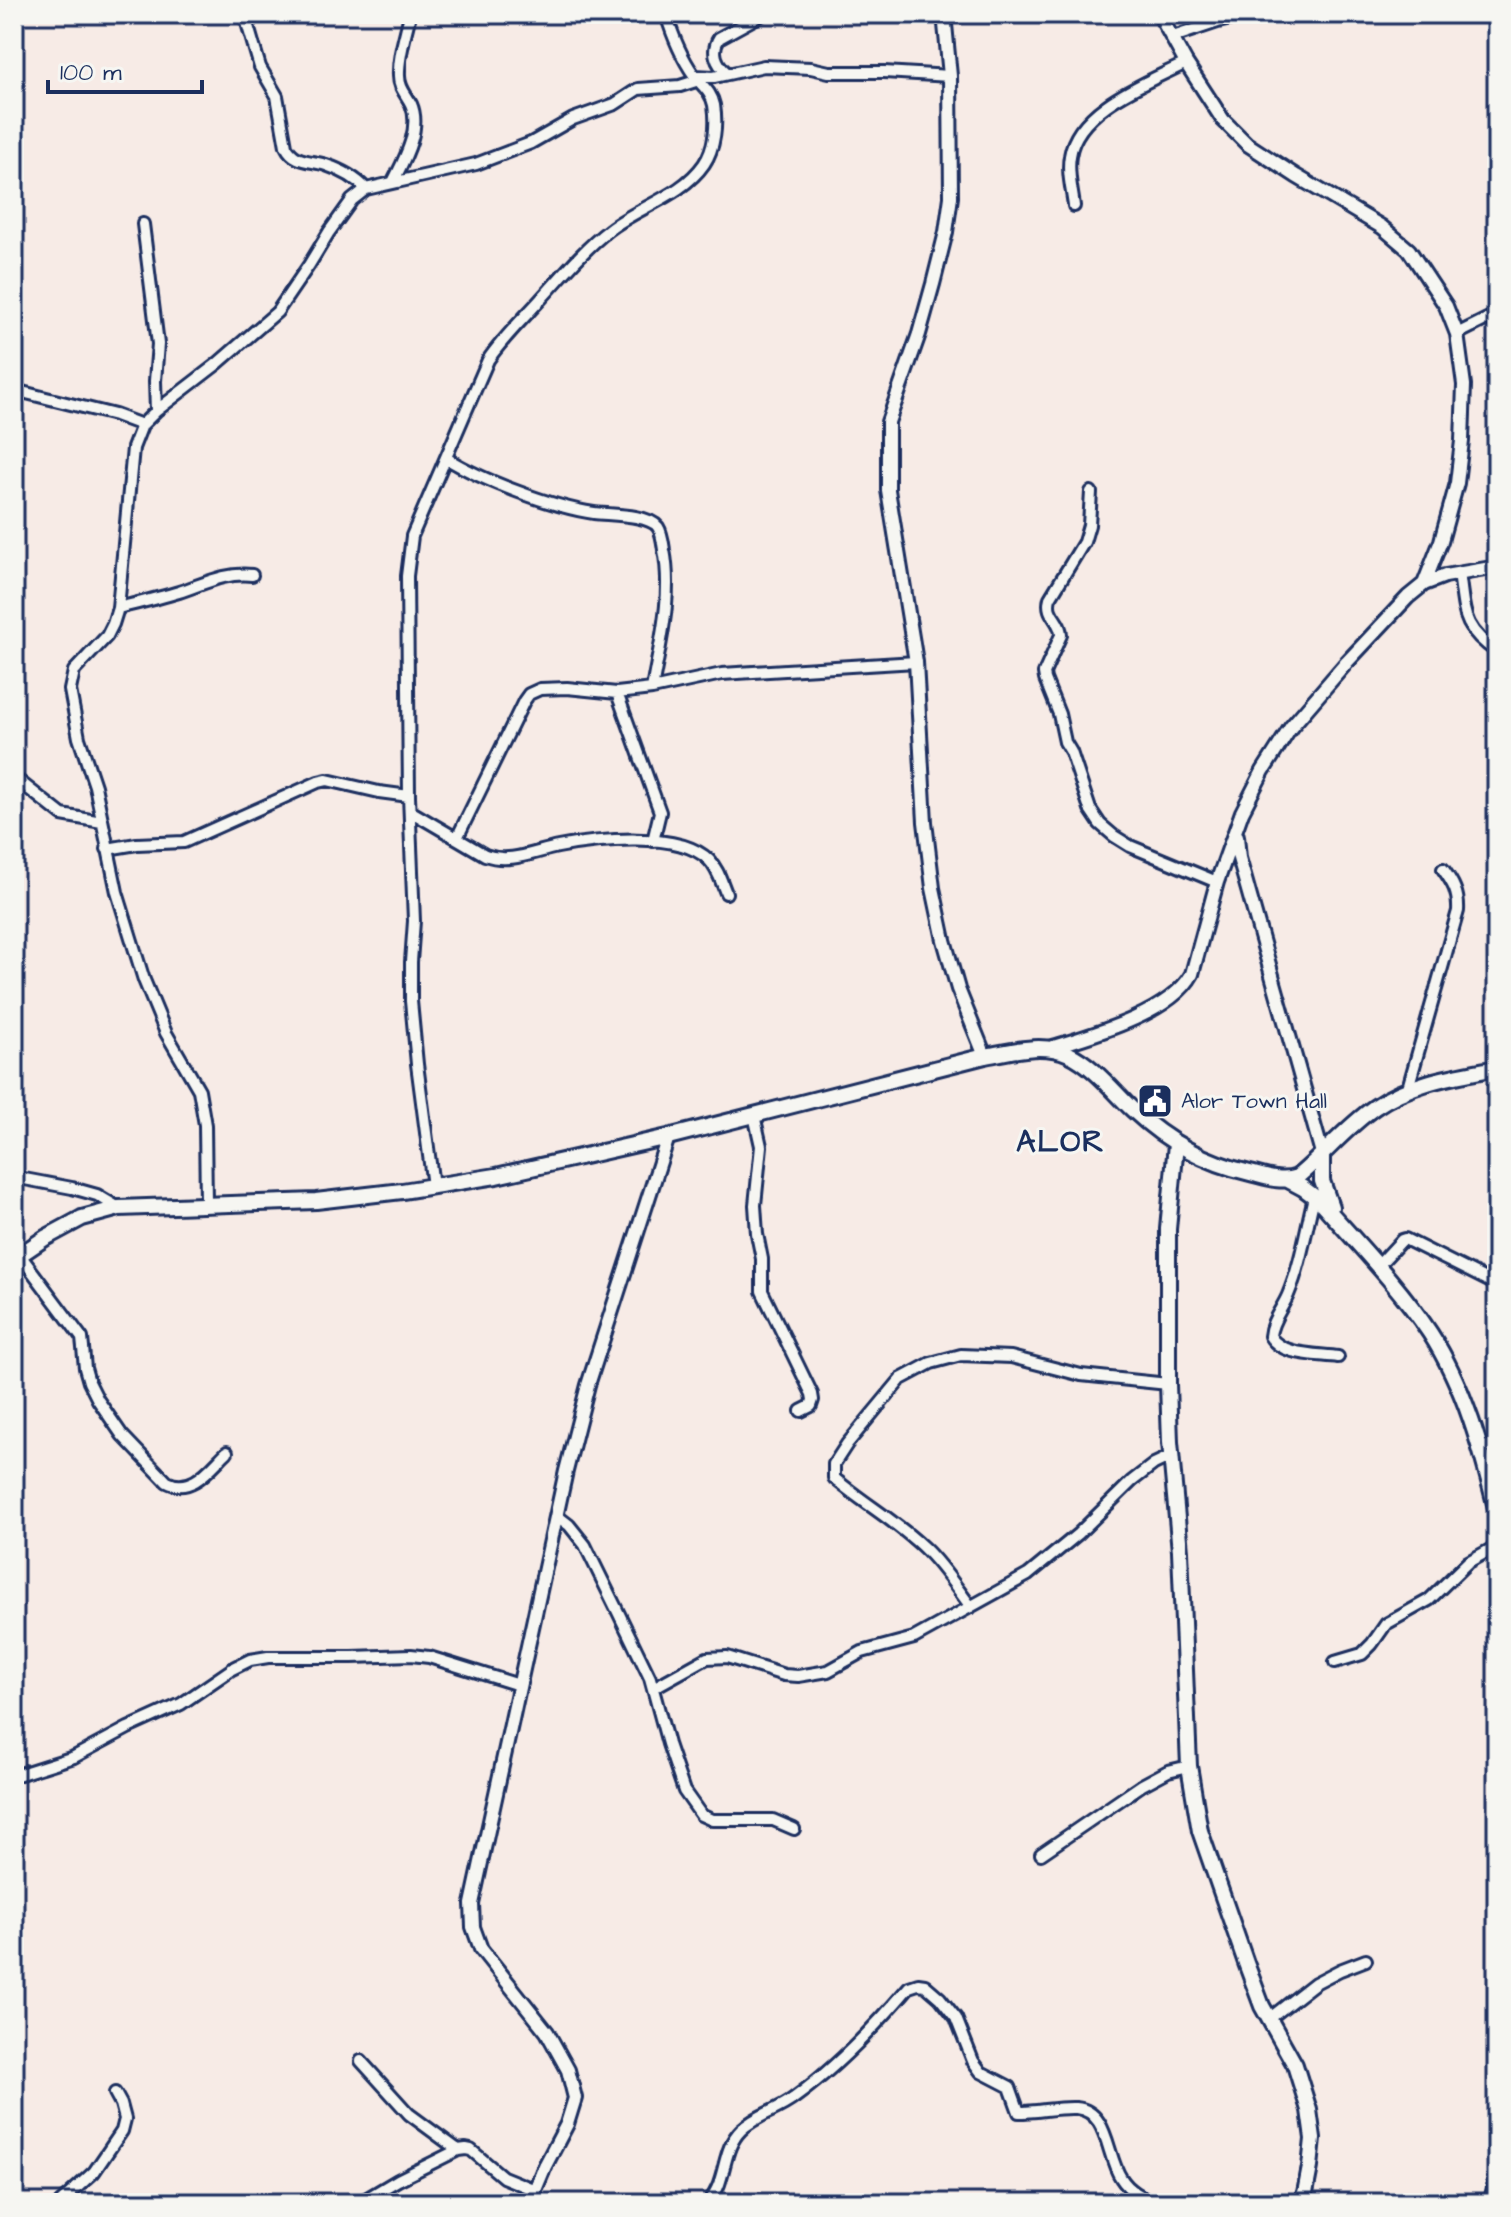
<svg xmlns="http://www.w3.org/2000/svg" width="1511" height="2217" font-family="'Architects Daughter',sans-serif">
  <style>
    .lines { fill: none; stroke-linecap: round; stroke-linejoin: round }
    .minor-casing { stroke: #1b2f5e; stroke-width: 16 }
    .tertiary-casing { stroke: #1b2f5e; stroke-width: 18 }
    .secondary-casing { stroke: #1b2f5e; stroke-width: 20 }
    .minor { stroke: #f6f6f2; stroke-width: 10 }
    .tertiary { stroke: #f6f6f2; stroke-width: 12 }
    .secondary { stroke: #f6f6f2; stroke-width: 14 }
    .labels { text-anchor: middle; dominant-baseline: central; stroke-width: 6; stroke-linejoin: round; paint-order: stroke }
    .poi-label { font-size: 22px; fill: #1b2f5e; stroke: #f6f6f2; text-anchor: start }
    .district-label { font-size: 30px; font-weight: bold; letter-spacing: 2px; fill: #1b2f5e; stroke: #f6f6f2 }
  </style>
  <rect width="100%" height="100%" fill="#f7ebe6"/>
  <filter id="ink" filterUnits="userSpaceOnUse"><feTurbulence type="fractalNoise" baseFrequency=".0125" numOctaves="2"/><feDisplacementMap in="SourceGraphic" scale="16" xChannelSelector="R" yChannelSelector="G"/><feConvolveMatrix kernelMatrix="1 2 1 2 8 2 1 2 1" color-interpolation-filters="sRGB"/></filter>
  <g filter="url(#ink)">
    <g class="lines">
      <defs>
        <path id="minor" d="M 245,16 L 260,67 L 277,96 L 286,146 C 294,163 310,160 326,165 C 341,170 355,177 366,189
          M 1173,37 L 1218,22 L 1253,14
          M 727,73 C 716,64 711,51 719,38 L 763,14
          M 695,76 L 714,77 L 764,66 L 811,68 L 829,72 L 884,72 L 950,76
          M 393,182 C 404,160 422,129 411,104 C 406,94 399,88 399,76 C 398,56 406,34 410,14
          M 1074,206 C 1072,190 1067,172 1070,156 C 1077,108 1149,82 1186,63
          M 143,224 L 158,344 L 155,381 L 156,411
          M 1457,334 L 1497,314
          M 14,390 L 115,415 L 142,425
          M 446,458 C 481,480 552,507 594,513 C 609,515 648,514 658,527 C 662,533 663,543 664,550 C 673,596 660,643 652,689
          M 1091,492 L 1089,525 L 1084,542 L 1050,598 C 1045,616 1061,619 1061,635 L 1044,673 L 1045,679 L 1059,714 L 1065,742 L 1071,752 L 1090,809 L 1100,824 L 1114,836 L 1130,846 L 1217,882
          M 1459,573 C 1465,613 1461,627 1497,652
          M 118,608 C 138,603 159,598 179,592 C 204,584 225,572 252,575
          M 617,693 L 660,812 L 653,841
          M 19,781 L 62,815 L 102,822
          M 410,811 L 485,855 C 510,864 533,852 558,847 C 596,840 679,830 709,860 C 718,869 721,881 726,893
          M 457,838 L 524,701 L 529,694 L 540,689 L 567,688 L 617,693 L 652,689 L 722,674 L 916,662
          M 107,849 L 137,844 L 184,842 L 318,782 L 327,780 L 379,792 L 409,796
          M 1408,1088 L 1458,911 C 1459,893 1453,883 1443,869
          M 754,1115 L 761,1146 L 755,1205 L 757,1234 L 762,1259 L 762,1291 L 812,1394 L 813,1400 L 811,1406 L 801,1411
          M 14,1177 L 72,1188 L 97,1195 L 119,1208
          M 433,1186 L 417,1064 L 411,1001 L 411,962 L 414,921 L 409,796 L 407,576 L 412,536 L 488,360 C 503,338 522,320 540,300 C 562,276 583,250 609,230 C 638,207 682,196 704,164 C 715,148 717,124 714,105 C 711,91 702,86 694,75 C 682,58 672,34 666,14
          M 1314,1197 C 1306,1229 1301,1264 1288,1295 C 1282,1309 1271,1321 1270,1336 C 1281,1356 1318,1354 1338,1357
          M 206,1203 L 205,1125 L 199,1090 L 166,1033 L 144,980 L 117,892 L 95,786 L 79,738 L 70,690 L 74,671 L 107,636 L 113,624 L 118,608 L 133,448 L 142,425 L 156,411 L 217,364 L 277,312 L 309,265 L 329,232 L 352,200 L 366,189 L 476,164 L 531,143 L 573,119 L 615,104 L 638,89 L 680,86 L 699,80
          M 20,1255 L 82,1338 L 85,1368 L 89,1382 L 98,1400 L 122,1435 L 167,1482 C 192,1495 211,1467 227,1452
          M 1377,1267 L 1402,1240 L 1405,1239 L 1497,1285
          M 1481,1448 L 1497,1443
          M 556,1515 L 569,1525 L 585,1545 L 618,1612 L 650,1678 L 668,1744 L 684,1791 L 701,1815 L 712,1820 L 773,1820 L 794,1829
          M 971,1607 C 956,1587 942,1565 924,1548 C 896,1521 863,1503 834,1478 L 834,1464 L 847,1444 L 901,1379 L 931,1363 L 961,1355 L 1011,1357 L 1081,1375 L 1168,1384
          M 1335,1662 L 1362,1654 L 1372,1644 L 1386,1624 L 1429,1600 L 1468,1562 L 1497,1546
          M 653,1688 L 707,1658 L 727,1657 L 784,1675 L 798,1676 L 828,1671 L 862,1652 L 914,1638 L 1028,1575 L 1078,1534 L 1132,1481 L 1154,1464 L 1171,1456
          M 14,1776 L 74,1757 L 128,1728 L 181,1704 L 232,1669 L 250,1660 L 268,1657 L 352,1657 L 411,1655 L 429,1657 L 519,1685
          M 1041,1854 L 1142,1785 L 1168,1771 L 1189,1766
          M 1269,2019 L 1315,1983 L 1340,1970 L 1366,1960
          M 361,2061 L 409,2114 L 458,2150
          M 60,2203 L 94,2172 L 122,2131 L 125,2119 L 121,2104 L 115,2093
          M 359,2203 L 398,2180 L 458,2150 L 466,2149 L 471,2150 L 503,2177 L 535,2190
          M 709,2203 C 713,2196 718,2189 720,2181 C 726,2163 727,2144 741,2130 C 756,2115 777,2111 794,2098 C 837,2067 875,2027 909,1987 L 918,1984 L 925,1985 L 940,1998 L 956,2018 L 973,2061 L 981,2072 L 1010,2087 L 1019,2112 C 1038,2112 1057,2107 1076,2108 C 1109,2111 1106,2156 1121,2178 C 1129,2191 1142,2197 1156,2203"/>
        <path id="tertiary" d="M 944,14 L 950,76 L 951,197 L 946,232 L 933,284 L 919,334 L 888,422 L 888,490 L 916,662 L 925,822 L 933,888 L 944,940 L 958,989 L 985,1056
          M 1159,14 L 1186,63 L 1223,120 L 1247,144 L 1296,176 L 1382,227 L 1409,250 L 1446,306 L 1457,334 L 1464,385 L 1462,441 L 1457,483 L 1441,541 L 1424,584
          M 1237,836 L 1239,858 L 1322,1153
          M 1050,1048 C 1092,1035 1170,1014 1192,974 L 1217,882 L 1242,812 L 1263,771 L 1291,727 L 1347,662 L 1408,597 L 1424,584 L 1445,576 L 1497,567
          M 535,2203 L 535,2190 L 545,2166 L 567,2124 L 575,2098 L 568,2070 L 547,2032 L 481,1949 L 473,1927 L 472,1904 L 566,1471 L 588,1385 L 668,1137
          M 1490,2203 L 1497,2177"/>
        <path id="secondary" d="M 1176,1144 L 1168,1229 L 1168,1384 L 1170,1442 L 1180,1551 L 1189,1766 L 1200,1831 L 1246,1963 L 1262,2006 L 1295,2065 L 1309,2110 L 1313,2139 L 1310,2167 L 1305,2193 L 1300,2203
          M 1322,1154 L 1322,1181 L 1331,1207
          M 1288,1180 L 1303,1188 L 1319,1200 C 1356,1242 1399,1286 1430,1333 C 1465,1387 1482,1451 1497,1512
          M 14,1259 L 45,1238 L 82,1218 L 119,1208 L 316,1201 L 402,1191 L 496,1176 L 668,1137 L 985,1056 C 1012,1051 1043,1042 1069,1054 C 1094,1066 1113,1091 1133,1110 C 1166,1141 1206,1163 1250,1173 C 1266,1177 1281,1183 1297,1177 C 1324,1155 1346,1127 1375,1107 C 1411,1082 1455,1076 1497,1068"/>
      </defs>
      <!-- minor casing -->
      <use href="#minor" class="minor-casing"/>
      <!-- tertiary casing -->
      <use href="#tertiary" class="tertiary-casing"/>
      <!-- secondary casing -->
      <use href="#secondary" class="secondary-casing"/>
      <!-- minor -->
      <use href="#minor" class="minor"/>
      <!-- tertiary -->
      <use href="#tertiary" class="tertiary"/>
      <!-- secondary -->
      <use href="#secondary" class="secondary"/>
    </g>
  </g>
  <!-- icons -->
  <defs>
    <symbol id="civic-square" viewBox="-11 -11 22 22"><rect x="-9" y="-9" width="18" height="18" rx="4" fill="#1b2f5e" stroke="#f6f6f2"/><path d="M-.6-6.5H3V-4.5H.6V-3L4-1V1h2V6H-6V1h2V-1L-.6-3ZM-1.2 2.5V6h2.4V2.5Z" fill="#fff"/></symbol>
  </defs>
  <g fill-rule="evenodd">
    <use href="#civic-square" x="1135" y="1081" width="40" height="40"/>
  </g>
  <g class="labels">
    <!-- poi labels -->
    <g class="poi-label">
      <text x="1181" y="1101">Alor Town Hall</text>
    </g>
    <!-- district labels -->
    <g class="district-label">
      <text x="1061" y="1142">ALOR</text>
    </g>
  </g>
  <!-- margin -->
  <rect width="1511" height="2217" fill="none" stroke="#f6f6f2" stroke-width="48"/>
  <rect x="24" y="24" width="1463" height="2169" fill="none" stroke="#1b2f5e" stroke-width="3" filter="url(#ink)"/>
  <!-- scale -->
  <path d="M48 80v12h154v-12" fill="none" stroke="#1b2f5e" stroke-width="4"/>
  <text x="60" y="80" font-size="24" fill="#1b2f5e" stroke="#f6f6f2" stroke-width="6" paint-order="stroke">100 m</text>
</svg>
